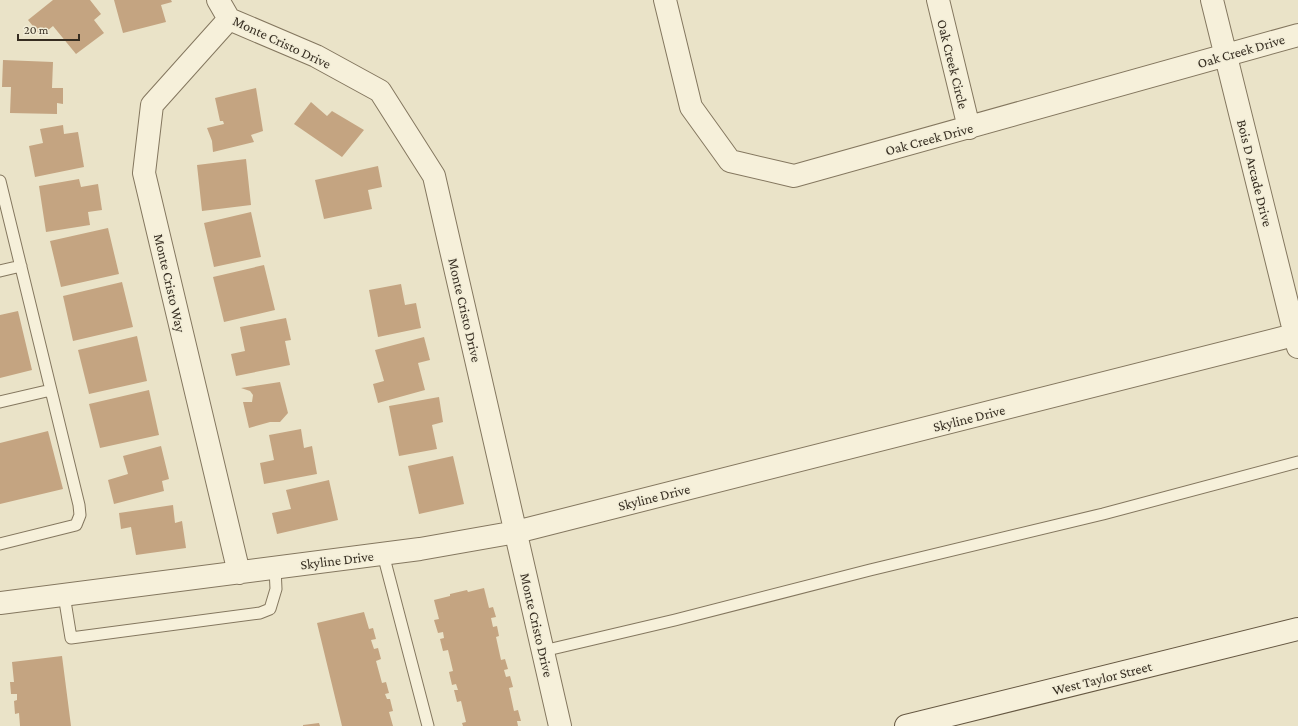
<svg xmlns="http://www.w3.org/2000/svg" width="1298" height="726" font-family="'Crimson Pro',serif">
  <style>
    .building { fill: #c4a481 }
    .lines { fill: none; stroke-linecap: round; stroke-linejoin: round }
    .lane-casing { stroke: #84775f; stroke-width: 13 }
    .street-casing { stroke: #84775f; stroke-width: 24 }
    .secondary-casing { stroke: #665842; stroke-width: 24 }
    .lane { stroke: #f6f0da; stroke-width: 11 }
    .street { stroke: #f6f0da; stroke-width: 22 }
    .secondary { stroke: #f6f0da; stroke-width: 22 }
    .labels { text-anchor: middle; dominant-baseline: central; stroke-width: 3; stroke-linejoin: round; paint-order: stroke }
    .street-label { font-size: 14px; fill: #362d21; stroke: #f2edd7 }
  </style>
  <rect width="100%" height="100%" fill="#eae3c8"/>
  <!-- building -->
  <path class="building" d="M 53,0 L 90,0 L 101,14 L 94,20 L 104,33 L 76,54 L 53,26 L 41,36 L 28,20 Z
    M 114,0 L 171,0 L 172,2 L 161,5 L 166,22 L 123,33 Z
    M 3,60 L 53,62 L 52,88 L 63,88 L 63,104 L 57,103 L 57,114 L 10,113 L 11,87 L 2,87 Z
    M 256,88 L 263,131 L 251,135 L 254,142 L 213,152 L 212,141 L 207,128 L 224,124 L 223,121 L 220,121 L 215,98 Z
    M 311,102 L 327,116 L 332,111 L 364,130 L 342,157 L 294,124 Z
    M 63,125 L 64,134 L 78,132 L 84,167 L 35,177 L 29,146 L 43,143 L 40,129 Z
    M 246,159 L 251,205 L 202,211 L 197,165 Z
    M 378,166 L 382,187 L 368,190 L 372,209 L 324,219 L 315,180 Z
    M 79,179 L 81,187 L 98,184 L 102,210 L 88,212 L 90,225 L 46,232 L 39,186 Z
    M 251,212 L 261,257 L 214,267 L 204,223 Z
    M 108,228 L 119,274 L 61,287 L 50,241 Z
    M 264,265 L 275,310 L 224,322 L 213,277 Z
    M 122,282 L 133,327 L 73,341 L 63,296 Z
    M 401,284 L 405,305 L 416,303 L 421,328 L 378,337 L 369,290 Z
    M 18,311 L 32,370 L 0,378 L 0,315 Z
    M 286,318 L 291,340 L 285,341 L 290,365 L 236,376 L 231,354 L 245,351 L 240,327 Z
    M 137,336 L 147,381 L 89,394 L 78,350 Z
    M 424,337 L 430,360 L 418,363 L 425,390 L 378,403 L 373,384 L 384,381 L 375,350 Z
    M 280,382 L 288,413 L 280,422 L 270,422 L 249,428 L 243,402 L 252,402 L 253,395 L 250,391 L 241,388 Z
    M 149,390 L 159,435 L 100,448 L 89,404 Z
    M 439,397 L 443,422 L 432,425 L 437,449 L 399,456 L 389,406 Z
    M 301,429 L 304,448 L 312,446 L 317,474 L 264,484 L 260,463 L 274,460 L 269,435 Z
    M 48,431 L 63,489 L 0,504 L 0,443 Z
    M 161,446 L 169,479 L 162,481 L 164,491 L 114,504 L 108,480 L 128,474 L 123,456 Z
    M 453,456 L 464,504 L 419,514 L 408,466 Z
    M 329,480 L 338,520 L 277,534 L 272,513 L 291,509 L 286,490 Z
    M 173,505 L 175,523 L 182,521 L 186,548 L 136,555 L 131,527 L 121,529 L 119,513 Z
    M 484,588 L 489,608 L 493,607 L 496,617 L 491,618 L 493,627 L 497,626 L 499,636 L 496,637 L 501,660 L 505,659 L 508,669 L 504,670 L 506,677 L 510,676 L 513,687 L 509,688 L 514,711 L 518,710 L 521,721 L 517,721 L 518,726 L 463,726 L 462,723 L 466,722 L 461,701 L 457,702 L 454,690 L 458,690 L 456,684 L 452,685 L 449,672 L 453,671 L 448,650 L 443,651 L 440,639 L 444,638 L 443,632 L 438,633 L 434,620 L 439,619 L 434,600 L 450,596 L 450,594 L 467,590 L 468,592 Z
    M 364,612 L 369,629 L 373,628 L 376,639 L 371,640 L 374,649 L 378,648 L 381,659 L 376,661 L 382,683 L 386,682 L 389,693 L 385,694 L 387,699 L 390,699 L 393,711 L 389,712 L 393,726 L 342,726 L 317,623 Z
    M 62,656 L 71,726 L 20,726 L 19,713 L 15,714 L 14,701 L 17,700 L 17,694 L 11,694 L 10,682 L 14,682 L 12,662 Z
    M 319,723 L 320,726 L 303,726 L 303,725 Z"/>
  <g class="lines">
    <defs>
      <path id="lane" d="M 0,181 L 79,505 L 80,515 L 76,525 L 0,544
        M 0,271 L 21,266
        M 0,402 L 51,390
        M 383,554 L 428,726
        M 64,595 L 71,638 L 260,613 L 270,609 L 276,589 L 275,568
        M 543,651 L 675,620 L 870,570 L 1103,514 L 1298,462"/>
      <path id="street" d="M 218,0 L 229,19 L 316,56 L 380,91 L 434,176 L 560,726
        M 665,0 L 691,107 L 730,161 L 794,176 L 1298,35
        M 938,0 L 969,128
        M 1212,0 L 1298,347
        M 229,19 L 152,105 L 144,173 L 239,573
        M 0,603 L 420,549 L 516,532 L 1298,334"/>
      <path id="secondary" d="M 906,726 L 1298,629"/>
    </defs>
    <!-- lane casing -->
    <use href="#lane" class="lane-casing"/>
    <!-- street casing -->
    <use href="#street" class="street-casing"/>
    <!-- secondary casing -->
    <use href="#secondary" class="secondary-casing"/>
    <!-- lane -->
    <use href="#lane" class="lane"/>
    <!-- street -->
    <use href="#street" class="street"/>
    <!-- secondary -->
    <use href="#secondary" class="secondary"/>
  </g>
  <g class="labels">
    <!-- street labels -->
    <g class="street-label">
      <text transform="translate(282 42) rotate(25)">Monte Cristo Drive</text>
      <text transform="translate(1241 51) rotate(-16)">Oak Creek Drive</text>
      <text transform="translate(953 64) rotate(76)">Oak Creek Circle</text>
      <text transform="translate(929 139) rotate(-15)">Oak Creek Drive</text>
      <text transform="translate(1255 173) rotate(76)">Bois D Arcade Drive</text>
      <text transform="translate(170 283) rotate(77)">Monte Cristo Way</text>
      <text transform="translate(465 310) rotate(77)">Monte Cristo Drive</text>
      <text transform="translate(969 418) rotate(-14)">Skyline Drive</text>
      <text transform="translate(654 497) rotate(-14)">Skyline Drive</text>
      <text transform="translate(337 560) rotate(-7)">Skyline Drive</text>
      <text transform="translate(537 625) rotate(77)">Monte Cristo Drive</text>
      <text transform="translate(1102 678) rotate(-14)">West Taylor Street</text>
    </g>
  </g>
  <!-- scale -->
  <path d="M18 34v6h61v-6" fill="none" stroke="#362d21" stroke-width="2"/>
  <text x="24" y="34" font-size="12" fill="#362d21" stroke="#f2edd7" stroke-width="3" paint-order="stroke">20 m</text>
</svg>
